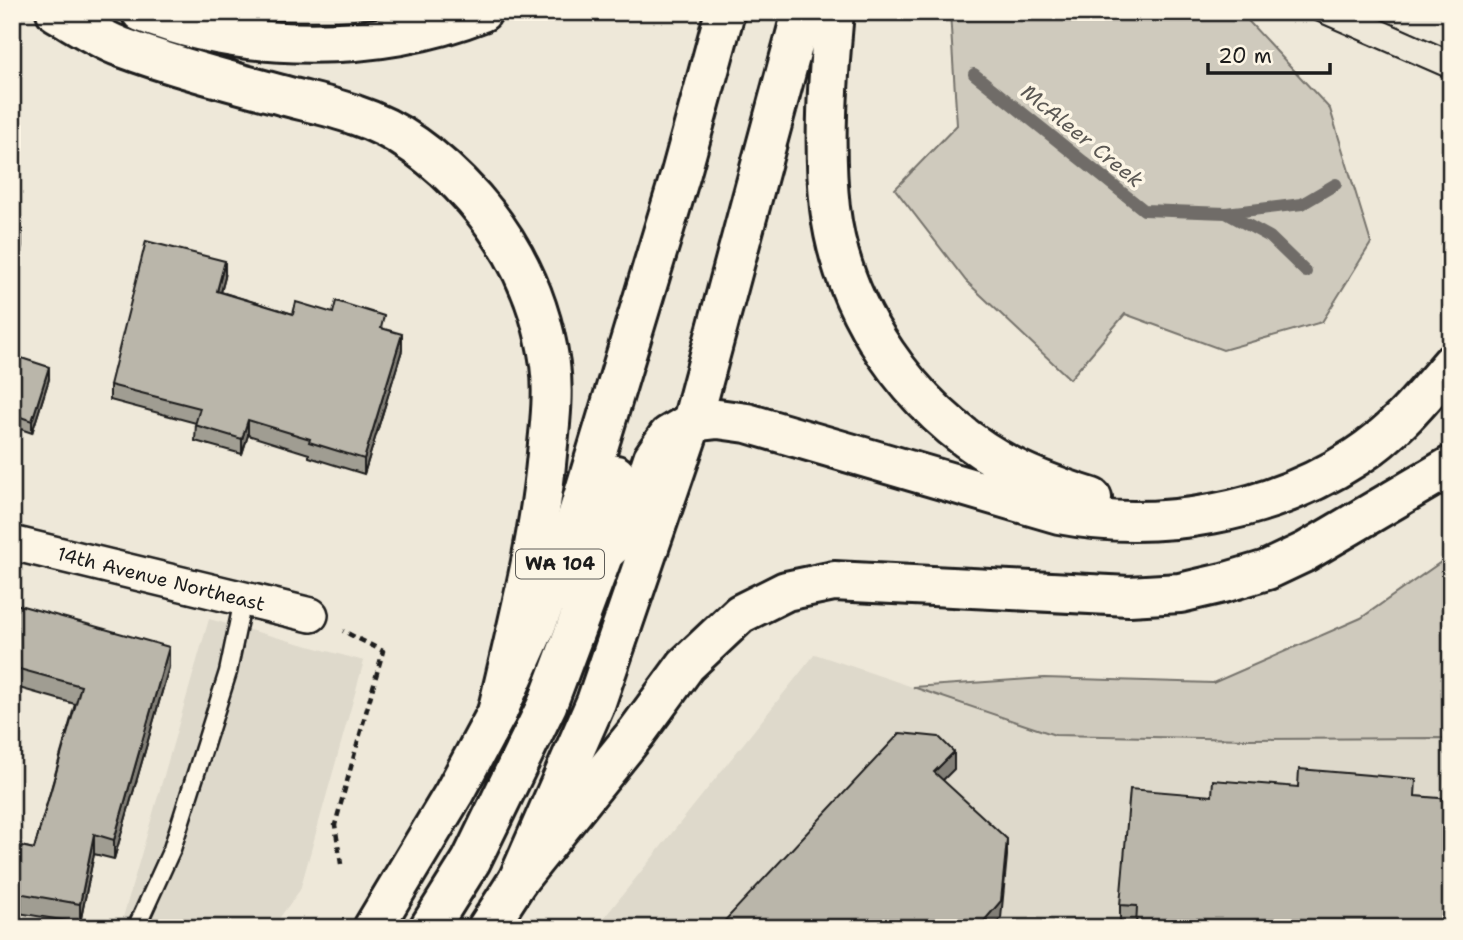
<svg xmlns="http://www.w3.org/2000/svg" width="1463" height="940" font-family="'Shantell Sans',sans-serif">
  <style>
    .built { fill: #ded9cb }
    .green { fill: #cfcabd; stroke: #76736c; stroke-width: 2 }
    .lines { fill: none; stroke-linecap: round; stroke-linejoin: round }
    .stream { stroke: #6f6c67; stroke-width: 12 }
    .lane-casing { stroke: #1c1c1c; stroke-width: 21 }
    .street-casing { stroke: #1c1c1c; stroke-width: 38 }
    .primary-casing { stroke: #1c1c1c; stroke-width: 44 }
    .highway-casing { stroke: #1c1c1c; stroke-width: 44 }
    .path { stroke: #1c1c1c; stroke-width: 4.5; stroke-dasharray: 7 5; stroke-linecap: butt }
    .lane { stroke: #fcf5e5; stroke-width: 16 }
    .street { stroke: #fcf5e5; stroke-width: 33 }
    .primary { stroke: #fcf5e5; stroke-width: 38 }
    .highway { stroke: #fcf5e5; stroke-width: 38 }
    .tram { stroke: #1c1c1c; stroke-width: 2 }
    .wall { fill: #a09d92; stroke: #1c1c1c; stroke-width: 2 }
    .shaded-wall { fill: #827f77; stroke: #1c1c1c; stroke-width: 2 }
    .building { fill: #bab6aa; stroke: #1c1c1c; stroke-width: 2 }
    .labels { text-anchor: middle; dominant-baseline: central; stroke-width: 7; stroke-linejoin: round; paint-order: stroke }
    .shield { fill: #fcf5e5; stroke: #5f5d58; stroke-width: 2 }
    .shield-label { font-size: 18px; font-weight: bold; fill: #1c1c1c }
    .street-label { font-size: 19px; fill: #1c1c1c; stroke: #fcf5e5 }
    .water-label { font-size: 21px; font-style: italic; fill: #5b5854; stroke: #fcf5e5 }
  </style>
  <rect width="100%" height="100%" fill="#eee8d9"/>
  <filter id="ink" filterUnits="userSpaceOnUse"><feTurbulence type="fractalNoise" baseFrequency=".0143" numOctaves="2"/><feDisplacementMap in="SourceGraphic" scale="14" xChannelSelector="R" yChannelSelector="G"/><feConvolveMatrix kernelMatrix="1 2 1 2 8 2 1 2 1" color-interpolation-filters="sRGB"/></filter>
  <g filter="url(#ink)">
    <!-- built -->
    <path class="built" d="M 209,619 L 364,661 L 300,890 L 272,928 L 120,928 Z
      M 815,654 L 1055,735 L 1441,738 L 1451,742 L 1451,928 L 596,928 Z"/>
    <!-- green -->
    <path class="green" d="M 950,12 L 1240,12 L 1330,109 L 1371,243 L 1322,322 L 1223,350 L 1125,314 L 1070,379 L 966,281 L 895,189 L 957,125 Z
      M 1451,555 L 1451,742 L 1440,738 L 1248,739 L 1055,735 L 913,687 L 1044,678 L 1213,683 L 1361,618 Z"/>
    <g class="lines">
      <!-- stream -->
      <path class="stream" d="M 974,74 L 1144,210 L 1226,213 L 1302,204 L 1336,184
        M 1226,213 L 1270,237 L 1306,272"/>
      <defs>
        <path id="lane" d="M 136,928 L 172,849 L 228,672 L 243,600"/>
        <path id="street" d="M 12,543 L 311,615"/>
        <path id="primary" d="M 373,928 L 454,793 L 497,713 L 535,628 L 574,527 L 681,173 L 725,12
          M 429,928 L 471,861 L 547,705 L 604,553 L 602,520 L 616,475
          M 487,928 L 518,880 L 596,702 L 692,422 L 802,12"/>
        <path id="highway" d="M 56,12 C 77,24 99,39 121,47 C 173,66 225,80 278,94 C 303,101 330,106 355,115 C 402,130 441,162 474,199 C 515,246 541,302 550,364 C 554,393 550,425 547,454 C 539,542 517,627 497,713
          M 141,12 C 245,53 378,53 482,12
          M 834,12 C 828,77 823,144 830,208 C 842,311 911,409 999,460 C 1028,477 1060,488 1092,498
          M 604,553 L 629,530 L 653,458 L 668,436 L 692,422 L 718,419 L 747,423 L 1059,514 C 1158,533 1271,513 1356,457 C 1394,433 1422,398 1451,364
          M 518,880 L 637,732 L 686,665 L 740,614 L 786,591 L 834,581 L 1129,596 L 1180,593 L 1223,583 L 1267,570 L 1305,552 L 1451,466"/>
      </defs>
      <!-- lane casing -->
      <use href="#lane" class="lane-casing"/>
      <!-- street casing -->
      <use href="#street" class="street-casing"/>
      <!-- primary casing -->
      <use href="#primary" class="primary-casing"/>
      <!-- highway casing -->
      <use href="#highway" class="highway-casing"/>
      <!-- path -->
      <path class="path" d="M 341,864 L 335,825 L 383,651 L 343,631"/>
      <!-- lane -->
      <use href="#lane" class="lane"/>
      <!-- street -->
      <use href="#street" class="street"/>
      <!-- primary -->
      <use href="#primary" class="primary"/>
      <!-- highway -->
      <use href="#highway" class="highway"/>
      <!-- tram -->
      <path class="tram" d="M 1295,12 L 1451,80
        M 1365,12 L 1451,50"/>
    </g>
    <!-- wall -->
    <path class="wall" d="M 225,277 L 221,292 L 293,314 L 384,329 L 402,350 L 364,474 L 309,457 L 309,454 L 248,435 L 242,454 L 195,441 L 196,423 L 110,400 L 110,385 Z
      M 12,355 L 49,379 L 32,433 L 12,426 Z
      M 12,603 L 169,667 L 114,859 L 94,854 L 80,923 L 12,912 L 12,844 L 34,849 L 75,704 L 12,686 Z
      M 1416,779 L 1136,927 L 1120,926 L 1120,905 L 1212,796 L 1298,787 Z"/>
    <!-- shaded-wall -->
    <path class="shaded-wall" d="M 22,229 L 22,246 L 12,280 L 12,263 Z
      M 225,261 L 225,277 L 217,307 L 217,291 Z
      M 402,334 L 402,350 L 364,474 L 364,459 Z
      M 49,367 L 49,379 L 32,433 L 32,421 Z
      M 248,420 L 248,435 L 242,454 L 242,439 Z
      M 169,647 L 169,667 L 114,859 L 114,840 Z
      M 954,752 L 954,769 L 934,789 L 934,772 Z
      M 94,834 L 94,854 L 80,923 L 80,904 Z
      M 1007,839 L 1007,856 L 1001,918 L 993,928 L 978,928 Z"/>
    <!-- building -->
    <path class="building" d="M 12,226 L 22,229 L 12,263 Z
      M 146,241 L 225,261 L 217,291 L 293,314 L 296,302 L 333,313 L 336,301 L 384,316 L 381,328 L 402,334 L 364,459 L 309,442 L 310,439 L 248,420 L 242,439 L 195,425 L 200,408 L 110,385 Z
      M 12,355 L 49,367 L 32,421 L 12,414 Z
      M 12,603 L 169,647 L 114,840 L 94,834 L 80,904 L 12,892 L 12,844 L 34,849 L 81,686 L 12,667 Z
      M 900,733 L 939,737 L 954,752 L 934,772 L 1007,839 L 1001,901 L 978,928 L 718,928 Z
      M 1299,769 L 1416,779 L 1415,796 L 1451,799 L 1451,928 L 1136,928 L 1137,906 L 1120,905 L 1130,789 L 1212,796 L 1213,780 L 1298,787 Z"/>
  </g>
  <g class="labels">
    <!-- shield labels -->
    <rect class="shield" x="516" y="549.5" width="88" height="29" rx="5"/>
    <g class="shield-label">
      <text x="560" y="564">WA 104</text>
    </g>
    <!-- street labels -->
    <g class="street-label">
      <text transform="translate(161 579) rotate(14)">14th Avenue Northeast</text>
    </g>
    <!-- water labels -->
    <g class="water-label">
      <text transform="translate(1082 136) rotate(39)">McAleer Creek</text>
    </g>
  </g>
  <!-- margin -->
  <rect width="1463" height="940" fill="none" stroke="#fcf5e5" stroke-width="42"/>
  <rect x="21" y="21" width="1421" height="898" fill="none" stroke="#1c1c1c" stroke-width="2.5" filter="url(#ink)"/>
  <!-- scale -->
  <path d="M1208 63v10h122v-10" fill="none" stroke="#1c1c1c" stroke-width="3.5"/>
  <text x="1218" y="63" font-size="21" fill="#1c1c1c" stroke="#fcf5e5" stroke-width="5" paint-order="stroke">20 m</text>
</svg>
